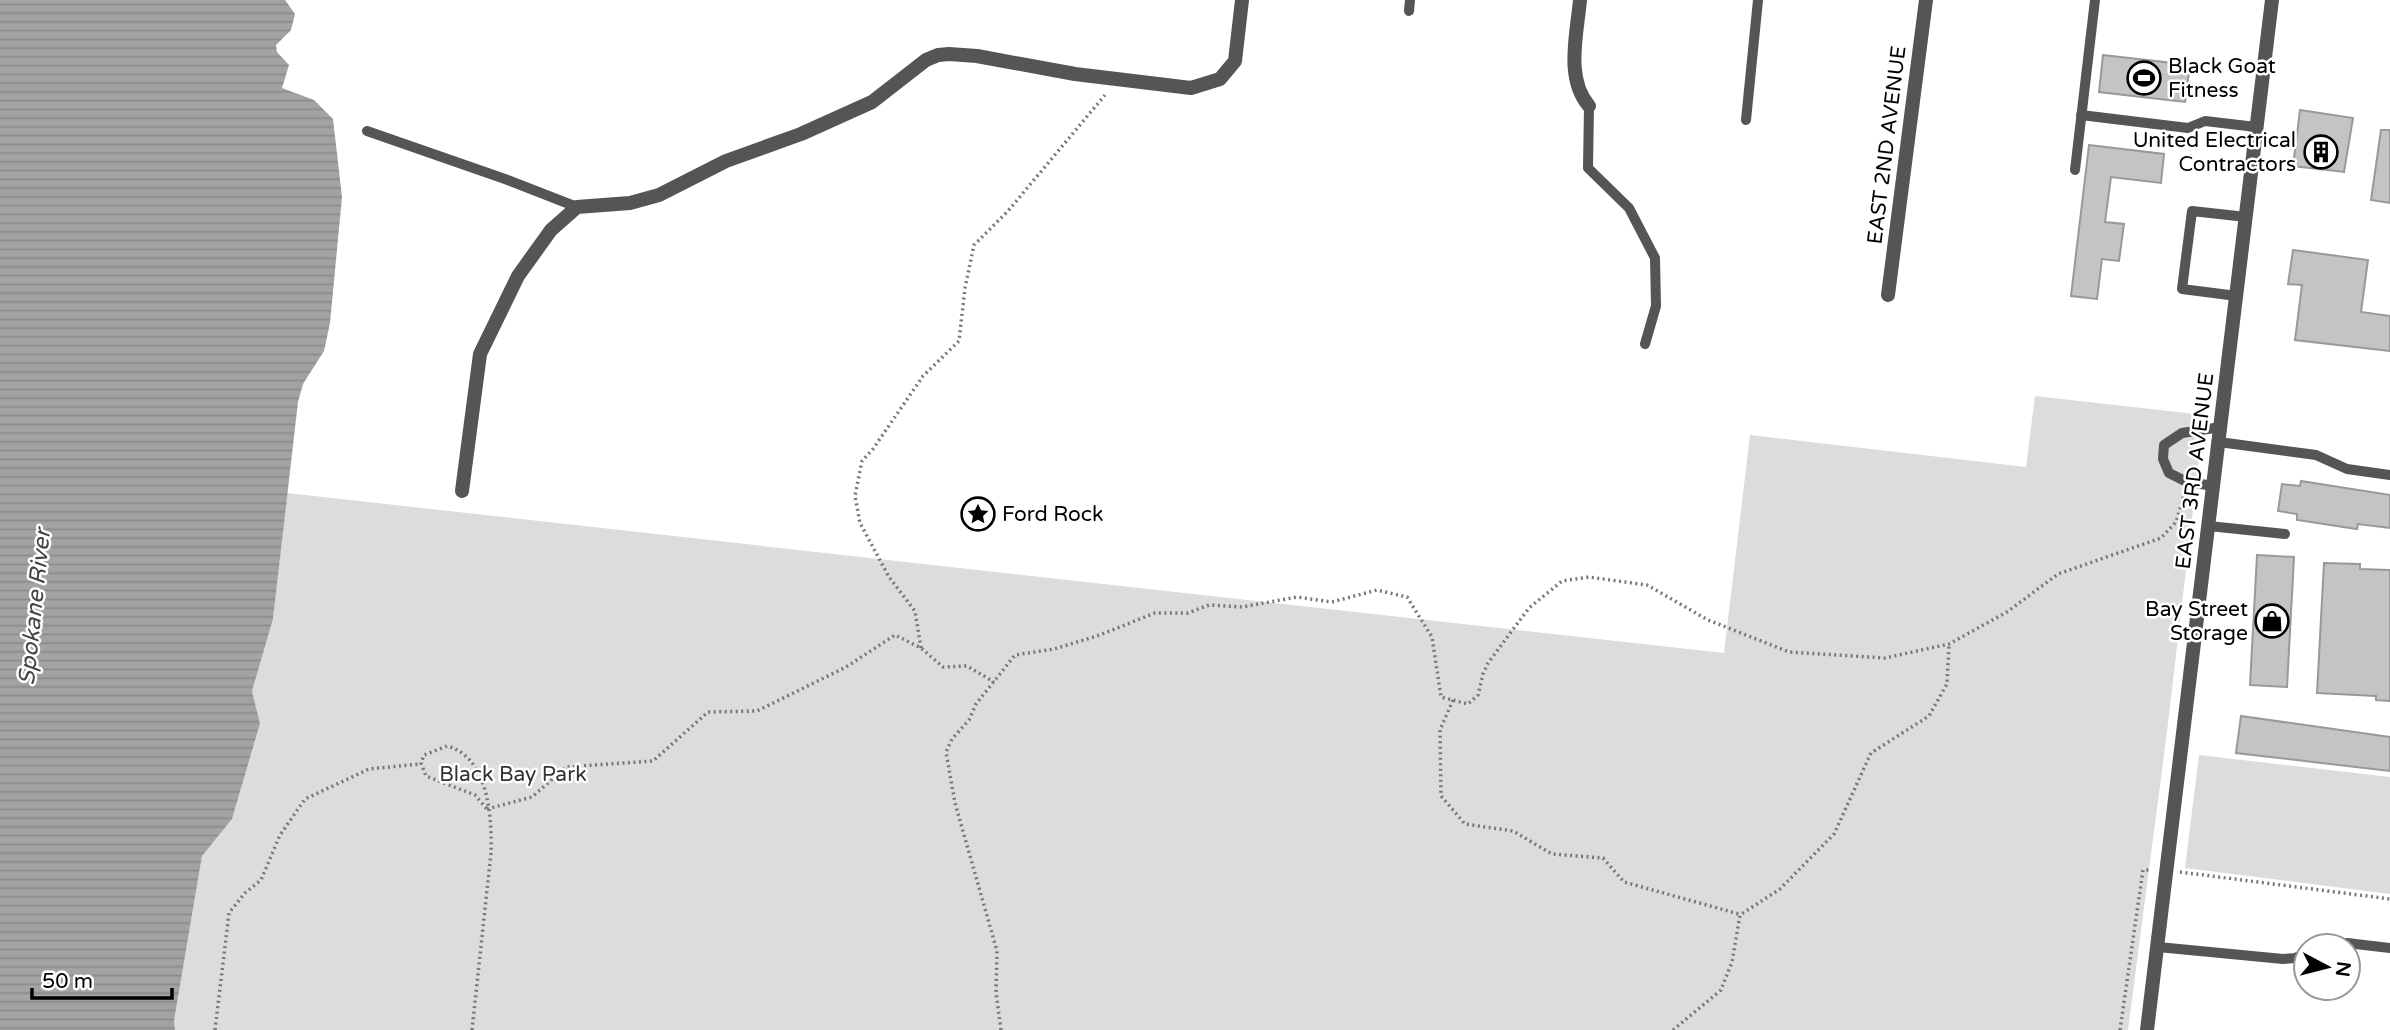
<svg xmlns="http://www.w3.org/2000/svg" width="2390" height="1030" font-family="'Varela Round',sans-serif">
  <style>
    .green { fill: #dcdcdc }
    .water { fill: url(#water-rules) }
    .building { fill: #c4c4c4; stroke: #999; stroke-width: 2 }
    .lines { fill: none; stroke-linecap: round; stroke-linejoin: round }
    .path { stroke: #777; stroke-width: 3.5; stroke-dasharray: 2 3.5; stroke-linecap: butt }
    .service { stroke: #555; stroke-width: 10 }
    .minor { stroke: #555; stroke-width: 14 }
    .tertiary { stroke: #555; stroke-width: 14 }
    .labels { text-anchor: middle; dominant-baseline: central; stroke-width: 5; stroke-linejoin: round; paint-order: stroke }
    .poi-label { font-size: 21px; fill: #000; stroke: #fff; text-anchor: start }
    .street-label { font-size: 21px; fill: #000; stroke: #fff }
    .park-label { font-size: 21px; fill: #333; stroke: #fff }
    .water-label { font-size: 23px; font-style: italic; fill: #444; stroke: #fff }
  </style>
  <defs>
    <pattern id="water-rules" width="6" height="5" patternUnits="userSpaceOnUse" patternTransform="scale(1.75)"><rect width="6" height="5" fill="#a3a3a3"/><path d="M0 2.5h6" fill="none" stroke="#8b8b8b"/></pattern>
  </defs>
  <rect width="100%" height="100%" fill="#fff"/>
  <!-- green -->
  <path class="green" d="M 2035,396 L 2204,415 L 2167,732 L 2128,1030 L 175,1030 L 174,1021 L 202,856 L 232,819 L 260,725 L 252,691 L 273,619 L 287,493 L 1724,653 L 1750,435 L 2026,467 Z
    M 2199,755 L 2390,777 L 2390,894 L 2185,868 Z"/>
  <!-- water -->
  <path class="water" d="M 0,0 L 285,0 L 295,14 L 291,30 L 276,45 L 277,52 L 289,65 L 282,88 L 314,100 L 333,119 L 342,197 L 330,323 L 324,351 L 303,384 L 298,402 L 273,619 L 252,691 L 260,724 L 232,819 L 202,856 L 174,1021 L 175,1030 L 0,1030 Z"/>
  <!-- building -->
  <path class="building" d="M 2103,55 L 2190,65 L 2185,102 L 2099,92 Z
    M 2300,110 L 2353,118 L 2344,172 L 2293,166 Z
    M 2381,130 L 2390,130 L 2390,203 L 2371,200 Z
    M 2089,145 L 2164,154 L 2161,183 L 2111,177 L 2105,222 L 2124,224 L 2119,261 L 2102,259 L 2097,299 L 2071,296 Z
    M 2293,250 L 2368,260 L 2361,312 L 2390,316 L 2390,351 L 2295,340 L 2302,285 L 2288,284 Z
    M 2301,481 L 2390,495 L 2390,528 L 2358,524 L 2357,529 L 2297,520 L 2297,514 L 2278,511 L 2282,484 L 2300,486 Z
    M 2257,555 L 2294,557 L 2287,687 L 2250,685 Z
    M 2324,563 L 2360,564 L 2360,569 L 2390,570 L 2390,701 L 2376,700 L 2376,696 L 2317,693 Z
    M 2241,716 L 2390,737 L 2390,771 L 2236,753 Z"/>
  <g class="lines">
    <!-- path -->
    <path class="path" d="M 921,648 L 915,611 L 889,577 L 860,523 L 855,496 L 862,461 L 873,449 L 923,376 L 959,341 L 965,288 L 974,245 L 1008,211 L 1105,95
      M 1453,700 L 1440,730 L 1441,796 L 1465,824 L 1513,831 L 1552,854 L 1603,858 L 1624,882 L 1739,914
      M 487,809 L 532,797 L 566,767 L 653,761 L 708,712 L 757,711 L 846,667 L 895,635 L 921,648 L 943,667 L 967,666 L 994,682
      M 2180,872 L 2390,899
      M 215,1030 L 229,913 L 245,893 L 261,880 L 280,835 L 305,799 L 369,769 L 420,764
      M 472,1030 L 491,853 C 492,818 489,757 447,746 L 424,755 L 421,763 L 426,776 L 475,795 L 487,809
      M 1001,1030 L 996,993 L 997,951 L 955,803 L 946,752 L 952,739 L 969,720 L 976,704 L 1015,655 L 1054,649 L 1097,636 L 1155,613 L 1188,613 L 1209,605 L 1242,607 L 1297,597 L 1332,602 L 1377,590 L 1407,597 L 1432,637 L 1441,697 L 1468,704 L 1478,695 L 1483,674 L 1488,663 L 1529,608 L 1562,581 L 1589,577 L 1647,585 L 1708,620 L 1789,652 L 1885,658 L 1949,644 L 2007,612 L 2058,574 L 2161,538 L 2176,522 L 2184,495
      M 1673,1030 L 1721,990 L 1732,962 L 1740,915 L 1780,889 L 1834,834 L 1871,753 L 1929,716 L 1947,684 L 1949,645
      M 2120,1030 L 2143,870 L 2151,870"/>
    <!-- service -->
    <path class="service" d="M 1409,11 L 1410,0
      M 1589,106 L 1588,168 L 1629,208 L 1655,258 L 1656,306 L 1645,344
      M 2081,115 L 2188,128 L 2205,121 L 2256,127
      M 1746,120 L 1758,0
      M 367,131 L 505,179 L 577,207
      M 2075,170 L 2095,0
      M 2237,296 L 2182,289 L 2192,211 L 2246,217
      M 2219,442 L 2316,455 L 2347,469 L 2390,475
      M 2214,486 L 2187,482 L 2169,473 L 2163,459 L 2164,445 L 2182,433 L 2221,427
      M 2209,526 L 2285,534
      M 2321,946 L 2347,943 L 2390,948
      M 2158,947 L 2283,959 L 2295,958 L 2306,953"/>
    <!-- minor -->
    <path class="minor" d="M 1580,0 C 1577,34 1565,78 1589,106
      M 1888,295 L 1926,0
      M 462,491 L 480,354 L 518,276 L 551,230 L 577,207 L 630,203 L 659,195 L 726,161 L 801,134 L 872,102 L 926,60 L 938,55 L 949,54 L 977,56 L 1075,74 L 1191,88 L 1220,79 L 1235,61 L 1242,0"/>
    <!-- tertiary -->
    <path class="tertiary" d="M 2147,1030 L 2272,0"/>
  </g>
  <!-- icons -->
  <defs>
    <symbol id="stadium-ring" viewBox="-11 -11 22 22"><circle r="9.5" fill="#fff" stroke="#000" stroke-width="1.5"/><path d="M0-5a6.5 5 0 1 0 0 10a6.5 5 0 1 0 0-10ZM-3.5-1.8h7v3.6h-7Z" fill="#000"/></symbol>
    <symbol id="building-ring" viewBox="-11 -11 22 22"><circle r="9.5" fill="#fff" stroke="#000" stroke-width="1.5"/><path d="M-4-6H4V6H1V3H-1V6H-4ZM-2.5-4.3h1.7v1.8h-1.7ZM.8-4.3h1.7v1.8H.8ZM-2.5-1h1.7V.8h-1.7ZM.8-1h1.7V.8H.8Z" fill="#000"/></symbol>
    <symbol id="sight-ring" viewBox="-11 -11 22 22"><circle r="9.5" fill="#fff" stroke="#000" stroke-width="1.5"/><path d="M0-6L1.8-2.2L6-1.7L2.9 1.2L3.7 5.4L0 3.3L-3.7 5.4L-2.9 1.2L-6-1.7L-1.8-2.2Z" fill="#000"/></symbol>
    <symbol id="shop-ring" viewBox="-11 -11 22 22"><circle r="9.5" fill="#fff" stroke="#000" stroke-width="1.5"/><path d="M-5-2.5h2.3a2.7 3.5 0 0 1 5.4 0H5L5.5 6h-11ZM-1.5-2.5h3a1.5 2.3 0 0 0-3 0Z" fill="#000"/></symbol>
  </defs>
  <g fill-rule="evenodd">
    <use href="#stadium-ring" x="2125" y="59" width="38" height="38"/>
    <use href="#building-ring" x="2302" y="133" width="38" height="38"/>
    <use href="#sight-ring" x="959" y="495" width="38" height="38"/>
    <use href="#shop-ring" x="2253" y="602" width="38" height="38"/>
  </g>
  <g class="labels">
    <!-- poi labels -->
    <g class="poi-label">
      <text x="2168" y="66">Black Goat<tspan x="2168" dy="24">Fitness</tspan></text>
      <text x="2296" y="140" text-anchor="end">United Electrical<tspan x="2296" dy="24">Contractors</tspan></text>
      <text x="1002" y="514">Ford Rock</text>
      <text x="2248" y="609" text-anchor="end">Bay Street<tspan x="2248" dy="24">Storage</tspan></text>
    </g>
    <!-- street labels -->
    <g class="street-label">
      <text transform="translate(1887 145) rotate(-83)">EAST 2ND AVENUE</text>
      <text transform="translate(2195 471) rotate(-83)">EAST 3RD AVENUE</text>
    </g>
    <!-- park labels -->
    <g class="park-label">
      <text x="513" y="774">Black Bay Park</text>
    </g>
    <!-- water labels -->
    <g class="water-label">
      <text transform="translate(35 607) rotate(-84)">Spokane River</text>
    </g>
  </g>
  <!-- north arrow -->
  <g transform="translate(2327 967) rotate(97)"><circle r="33" fill="#ffffff" stroke="#999999" stroke-width="2"/>
  <path d="M0-5L12 26L0 18L-12 26Z" fill="#000000"/>
  <text y="-10" font-size="19" font-weight="bold" text-anchor="middle" fill="#000000">N</text>
  </g>
  <!-- scale -->
  <path d="M32 988v10h140v-10" fill="none" stroke="#000000" stroke-width="3.5"/>
  <text x="42" y="988" font-size="21" fill="#000000" stroke="#ffffff" stroke-width="5" paint-order="stroke">50 m</text>
</svg>
